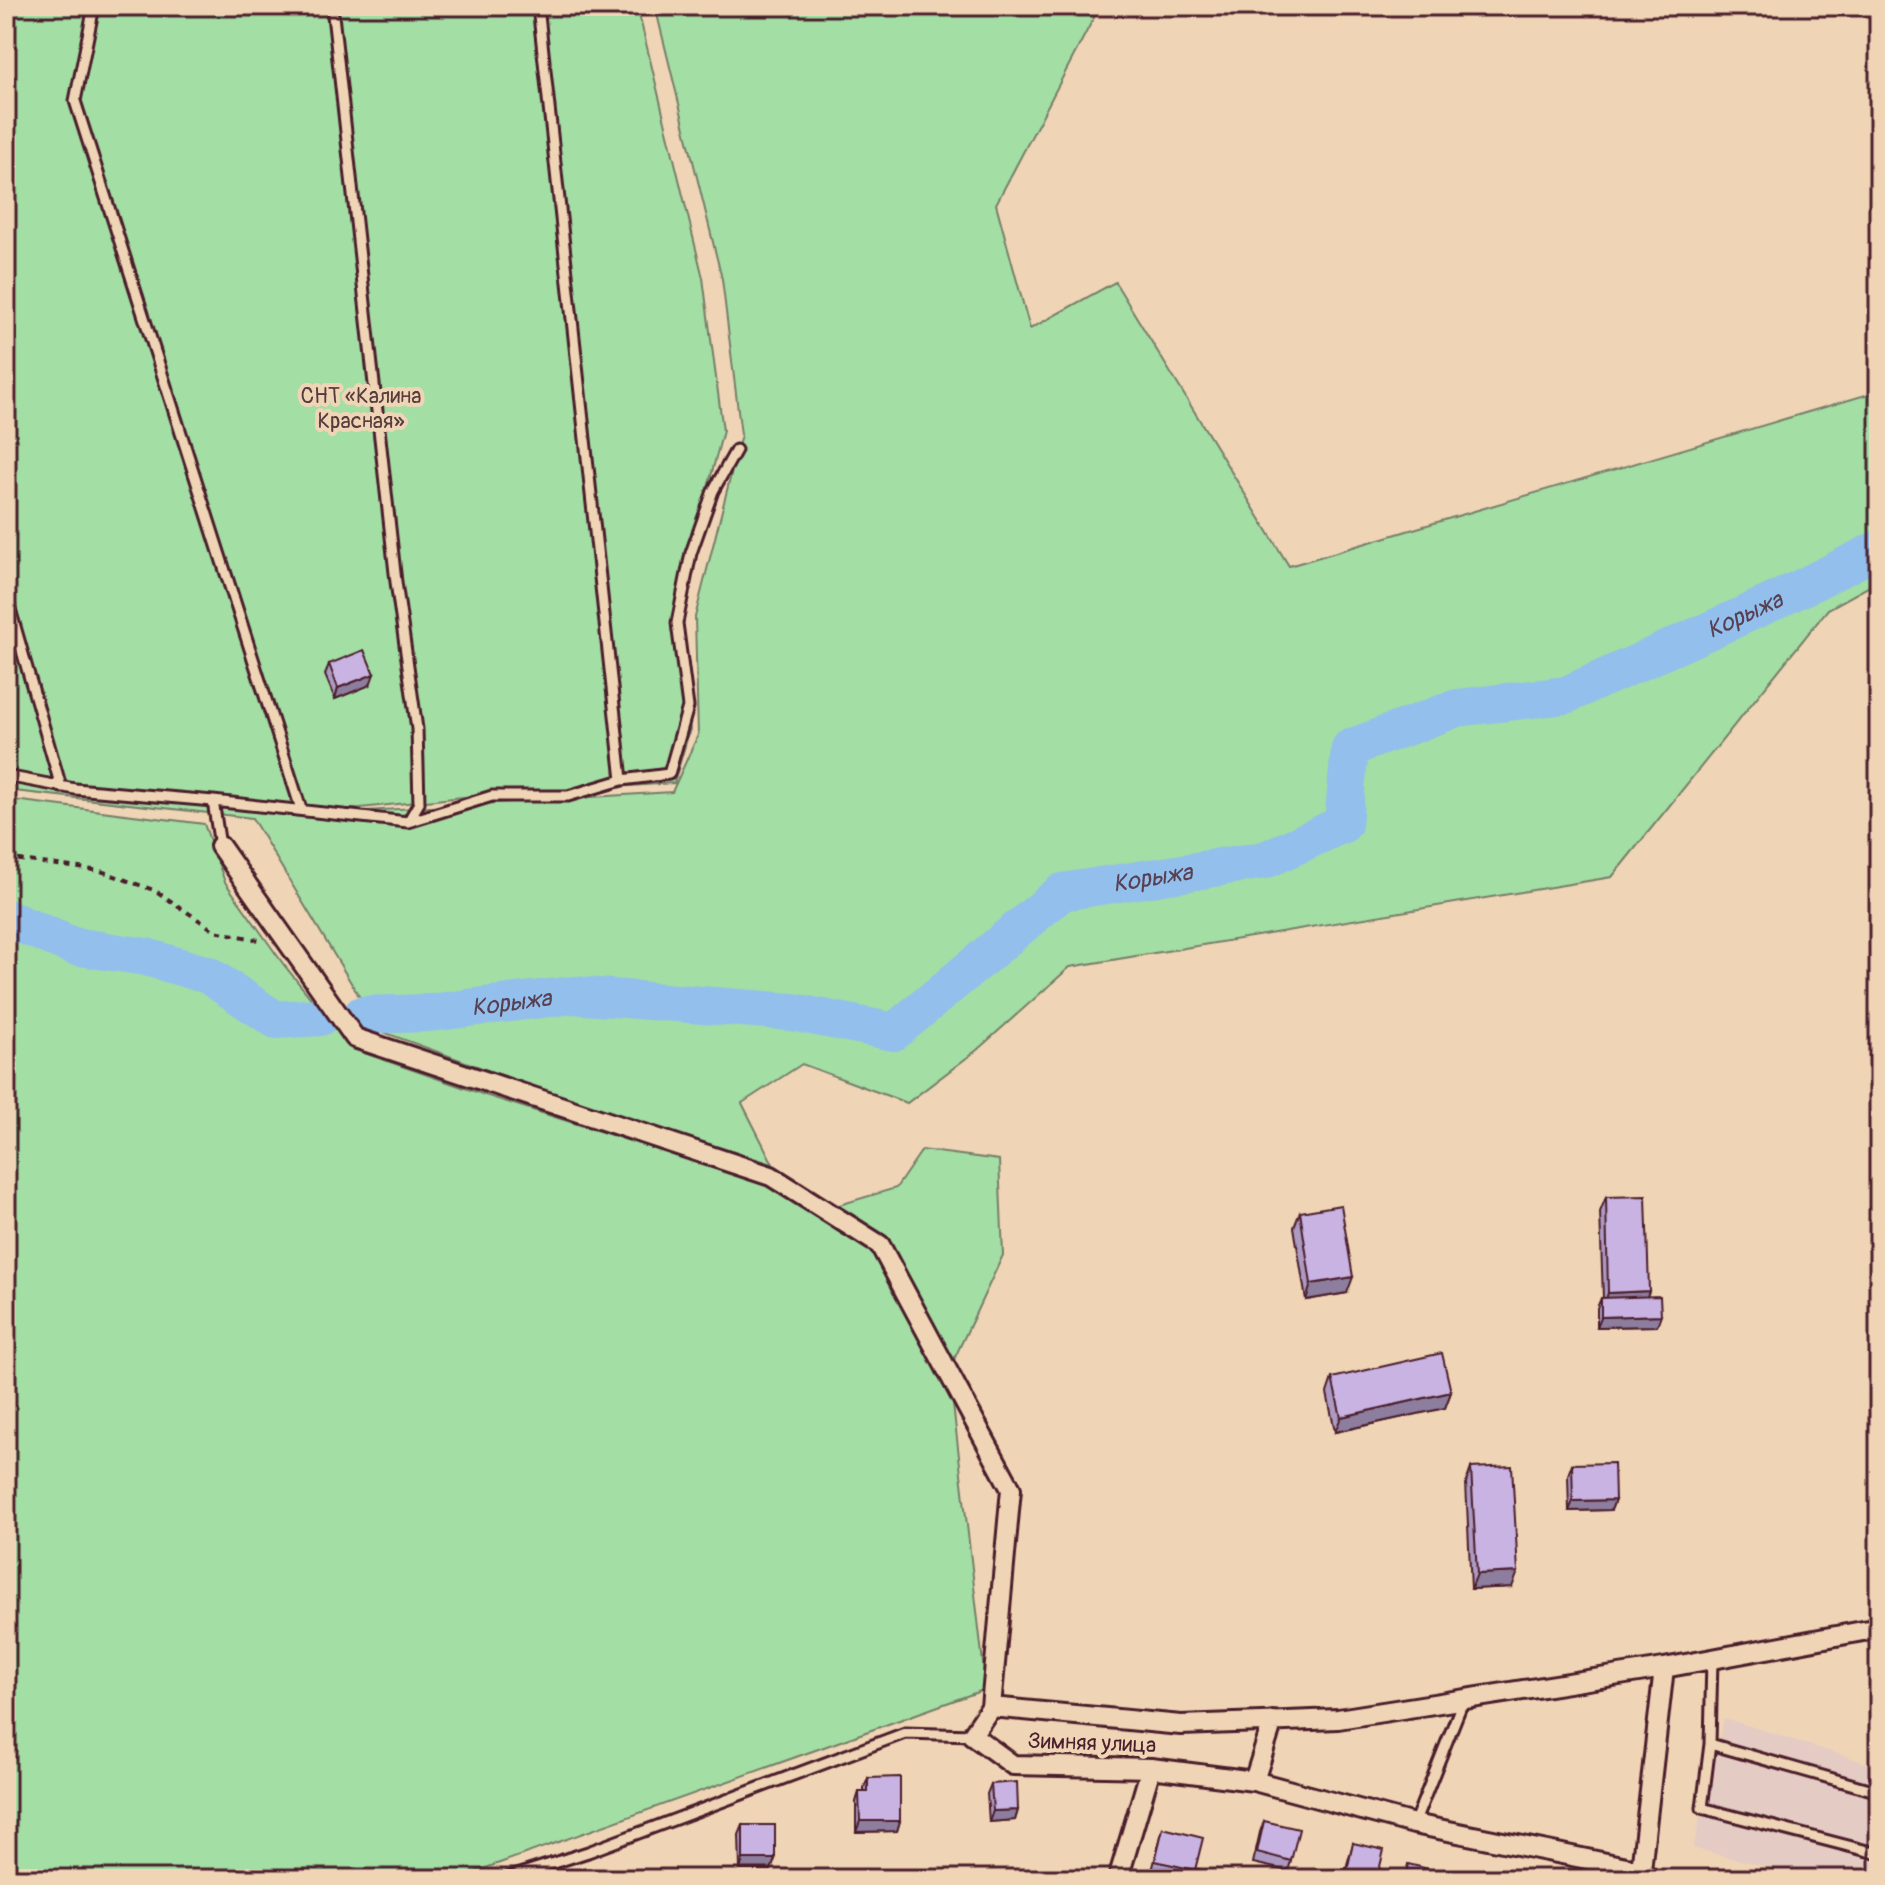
<svg xmlns="http://www.w3.org/2000/svg" width="1885" height="1885" font-family="Pangolin,sans-serif">
  <style>
    .built { fill: #e4cbc3 }
    .green { fill: #a3dea5; stroke: #767e68; stroke-width: 2 }
    .lines { fill: none; stroke-linecap: round; stroke-linejoin: round }
    .river { stroke: #92bfec; stroke-width: 38 }
    .service-casing { stroke: #4a1f2b; stroke-width: 15 }
    .minor-casing { stroke: #4a1f2b; stroke-width: 24 }
    .path { stroke: #4a1f2b; stroke-width: 4; stroke-dasharray: 6 6; stroke-linecap: butt }
    .service { stroke: #efd5b6; stroke-width: 9 }
    .minor { stroke: #efd5b6; stroke-width: 18 }
    .wall { fill: #ad9ac2; stroke: #4a1f2b; stroke-width: 2 }
    .shaded-wall { fill: #8d7d9e; stroke: #4a1f2b; stroke-width: 2 }
    .building { fill: #c9b3e2; stroke: #4a1f2b; stroke-width: 2 }
    .labels { text-anchor: middle; dominant-baseline: central; stroke-width: 8; stroke-linejoin: round; paint-order: stroke }
    .park-label { font-size: 22px; fill: #573c3d; stroke: #efd5b6 }
    .street-label { font-size: 22px; fill: #4a1f2b; stroke: #efd5b6 }
    .water-label { font-size: 24px; font-style: italic; fill: #583f52; stroke: #efd5b6 }
  </style>
  <rect width="100%" height="100%" fill="#efd5b6"/>
  <filter id="ink" filterUnits="userSpaceOnUse"><feTurbulence type="fractalNoise" baseFrequency=".0125" numOctaves="2"/><feDisplacementMap in="SourceGraphic" scale="16" xChannelSelector="R" yChannelSelector="G"/><feConvolveMatrix kernelMatrix="1 2 1 2 8 2 1 2 1" color-interpolation-filters="sRGB"/></filter>
  <g filter="url(#ink)">
    <!-- built -->
    <path class="built" d="M 1724,1718 L 1879,1767 L 1879,1879 L 1813,1879 L 1693,1848 Z"/>
    <!-- green -->
    <path class="green" d="M 6,6 L 637,6 L 703,278 L 723,431 L 671,626 L 690,729 L 674,783 L 463,797 L 286,816 L 672,792 L 698,735 L 695,617 L 741,435 L 722,279 L 655,6 L 1100,6 L 996,204 L 1030,329 L 1115,282 L 1289,566 L 1879,391 L 1879,581 L 1828,609 L 1612,877 L 1070,967 L 977,1050 L 907,1103 L 802,1064 L 742,1103 L 773,1164 L 590,1107 L 380,1031 L 252,818 L 6,790 Z
      M 6,799 L 204,824 L 225,882 L 284,965 L 352,1049 L 488,1096 L 836,1206 L 896,1188 L 922,1150 L 999,1160 L 1003,1255 L 949,1370 L 986,1689 L 455,1879 L 6,1879 Z"/>
    <g class="lines">
      <!-- river -->
      <g class="river">
        <path d="M 6,918 L 73,946 L 146,957 L 208,975 L 276,1020 L 320,1017"/>
        <path id="s1" d="M 362,1015 L 429,1013 L 573,995 L 792,1012 L 894,1032 L 1062,892 L 1265,860 L 1343,824 L 1350,748 L 1457,708 L 1566,695 L 1775,601 L 1879,549"/>
      </g>
      <defs>
        <path id="service" d="M 94,6 L 75,101 L 301,809
          M 6,595 L 61,787
          M 6,776 L 75,789 L 213,801
          M 622,780 L 669,774 L 688,707 L 677,623 L 691,553 L 713,491 L 736,450
          M 408,822 L 492,796 L 568,796 L 622,780 L 538,6
          M 220,846 L 213,801 L 408,822 L 419,803 L 417,729 L 396,582 L 332,6
          M 1712,1659 L 1710,1744 L 1702,1808 L 1879,1854
          M 1710,1744 L 1879,1792
          M 1414,1824 L 1463,1701
          M 504,1879 L 588,1852 L 905,1733 L 972,1735"/>
        <path id="minor" d="M 220,846 L 355,1038 L 771,1176 L 880,1245 L 1011,1489 L 991,1707
          M 1254,1781 L 1273,1721
          M 1641,1870 L 1664,1668
          M 1118,1879 L 1151,1768
          M 1651,1879 L 1641,1870 L 1414,1824 L 1254,1781 L 1151,1768 L 1013,1765 L 972,1735 L 991,1707 L 1181,1725 L 1338,1719 L 1664,1668 L 1879,1628"/>
      </defs>
      <!-- service casing -->
      <use href="#service" class="service-casing"/>
      <!-- minor casing -->
      <use href="#minor" class="minor-casing"/>
      <!-- path -->
      <path class="path" d="M 6,858 L 101,871 L 156,891 L 215,931 L 264,941"/>
      <!-- service -->
      <use href="#service" class="service"/>
      <!-- minor -->
      <use href="#minor" class="minor"/>
    </g>
    <!-- wall -->
    <path class="wall" d="M 329,664 L 370,685 L 335,699 L 325,675 Z
      M 1606,1197 L 1649,1291 L 1647,1296 L 1661,1315 L 1657,1326 L 1597,1327 L 1597,1308 L 1601,1298 L 1603,1298 L 1600,1212 Z
      M 1300,1212 L 1347,1293 L 1306,1300 L 1294,1227 Z
      M 1332,1378 L 1451,1392 L 1445,1408 L 1335,1432 L 1327,1393 Z
      M 1572,1464 L 1615,1500 L 1611,1510 L 1569,1511 L 1568,1475 Z
      M 1471,1468 L 1512,1587 L 1471,1589 L 1466,1483 Z
      M 868,1778 L 900,1821 L 897,1831 L 856,1832 L 856,1802 L 859,1792 L 864,1792 L 864,1788 Z
      M 991,1784 L 1018,1810 L 1015,1820 L 989,1822 L 987,1794 Z
      M 1264,1821 L 1291,1861 L 1288,1871 L 1253,1863 L 1260,1832 Z
      M 743,1825 L 775,1859 L 771,1870 L 740,1870 L 739,1835 Z
      M 1163,1828 L 1195,1870 L 1192,1879 L 1185,1879 L 1152,1871 Z
      M 1353,1843 L 1377,1879 L 1343,1879 Z"/>
    <!-- shaded-wall -->
    <path class="shaded-wall" d="M 374,674 L 370,685 L 335,699 L 338,688 Z
      M 1353,1277 L 1347,1293 L 1306,1300 L 1311,1284 Z
      M 1649,1291 L 1643,1307 L 1603,1308 L 1608,1293 Z
      M 1661,1315 L 1657,1326 L 1597,1327 L 1601,1317 Z
      M 1451,1392 L 1445,1408 L 1335,1432 L 1341,1417 Z
      M 1615,1500 L 1611,1510 L 1569,1511 L 1573,1501 Z
      M 1518,1572 L 1512,1587 L 1471,1589 L 1477,1574 Z
      M 1018,1810 L 1015,1820 L 989,1822 L 993,1811 Z
      M 860,1821 L 900,1821 L 897,1831 L 856,1832 Z
      M 743,1859 L 775,1859 L 771,1870 L 740,1870 Z"/>
    <!-- building -->
    <path class="building" d="M 364,650 L 374,674 L 338,688 L 329,664 Z
      M 1646,1196 L 1649,1291 L 1608,1293 L 1606,1197 Z
      M 1341,1205 L 1353,1277 L 1311,1284 L 1300,1212 Z
      M 1660,1296 L 1661,1315 L 1601,1317 L 1601,1298 Z
      M 1442,1353 L 1451,1392 L 1341,1417 L 1332,1378 Z
      M 1614,1463 L 1615,1500 L 1573,1501 L 1572,1464 Z
      M 1512,1466 L 1518,1572 L 1477,1574 L 1471,1468 Z
      M 900,1777 L 900,1821 L 860,1821 L 859,1792 L 868,1792 L 868,1778 Z
      M 1017,1782 L 1018,1810 L 993,1811 L 991,1784 Z
      M 1264,1821 L 1299,1829 L 1291,1861 L 1257,1852 Z
      M 743,1825 L 775,1825 L 775,1859 L 743,1859 Z
      M 1163,1828 L 1203,1838 L 1195,1870 L 1155,1861 Z
      M 1353,1843 L 1384,1850 L 1377,1879 L 1363,1879 L 1346,1875 Z
      M 1408,1864 L 1449,1874 L 1448,1879 L 1405,1879 Z
      M 1197,1869 L 1216,1874 L 1215,1879 L 1195,1879 Z"/>
  </g>
  <g class="labels">
    <!-- park labels -->
    <g class="park-label">
      <text x="361" y="396">СНТ «Калина<tspan x="361" dy="25">Красная»</tspan></text>
    </g>
    <!-- street labels -->
    <g class="street-label">
      <text transform="translate(1092 1743) rotate(2)">Зимняя улица</text>
    </g>
    <!-- water labels -->
    <g class="water-label">
      <text stroke="none"><textPath href="#s1" startOffset="1542">Корыжа</textPath></text>
      <text stroke="none"><textPath href="#s1" startOffset="846">Корыжа</textPath></text>
      <text stroke="none"><textPath href="#s1" startOffset="150">Корыжа</textPath></text>
    </g>
  </g>
  <!-- margin -->
  <rect width="1885" height="1885" fill="none" stroke="#efd5b6" stroke-width="32"/>
  <rect x="16" y="16" width="1853" height="1853" fill="none" stroke="#4a1f2b" stroke-width="3" filter="url(#ink)"/>
</svg>
